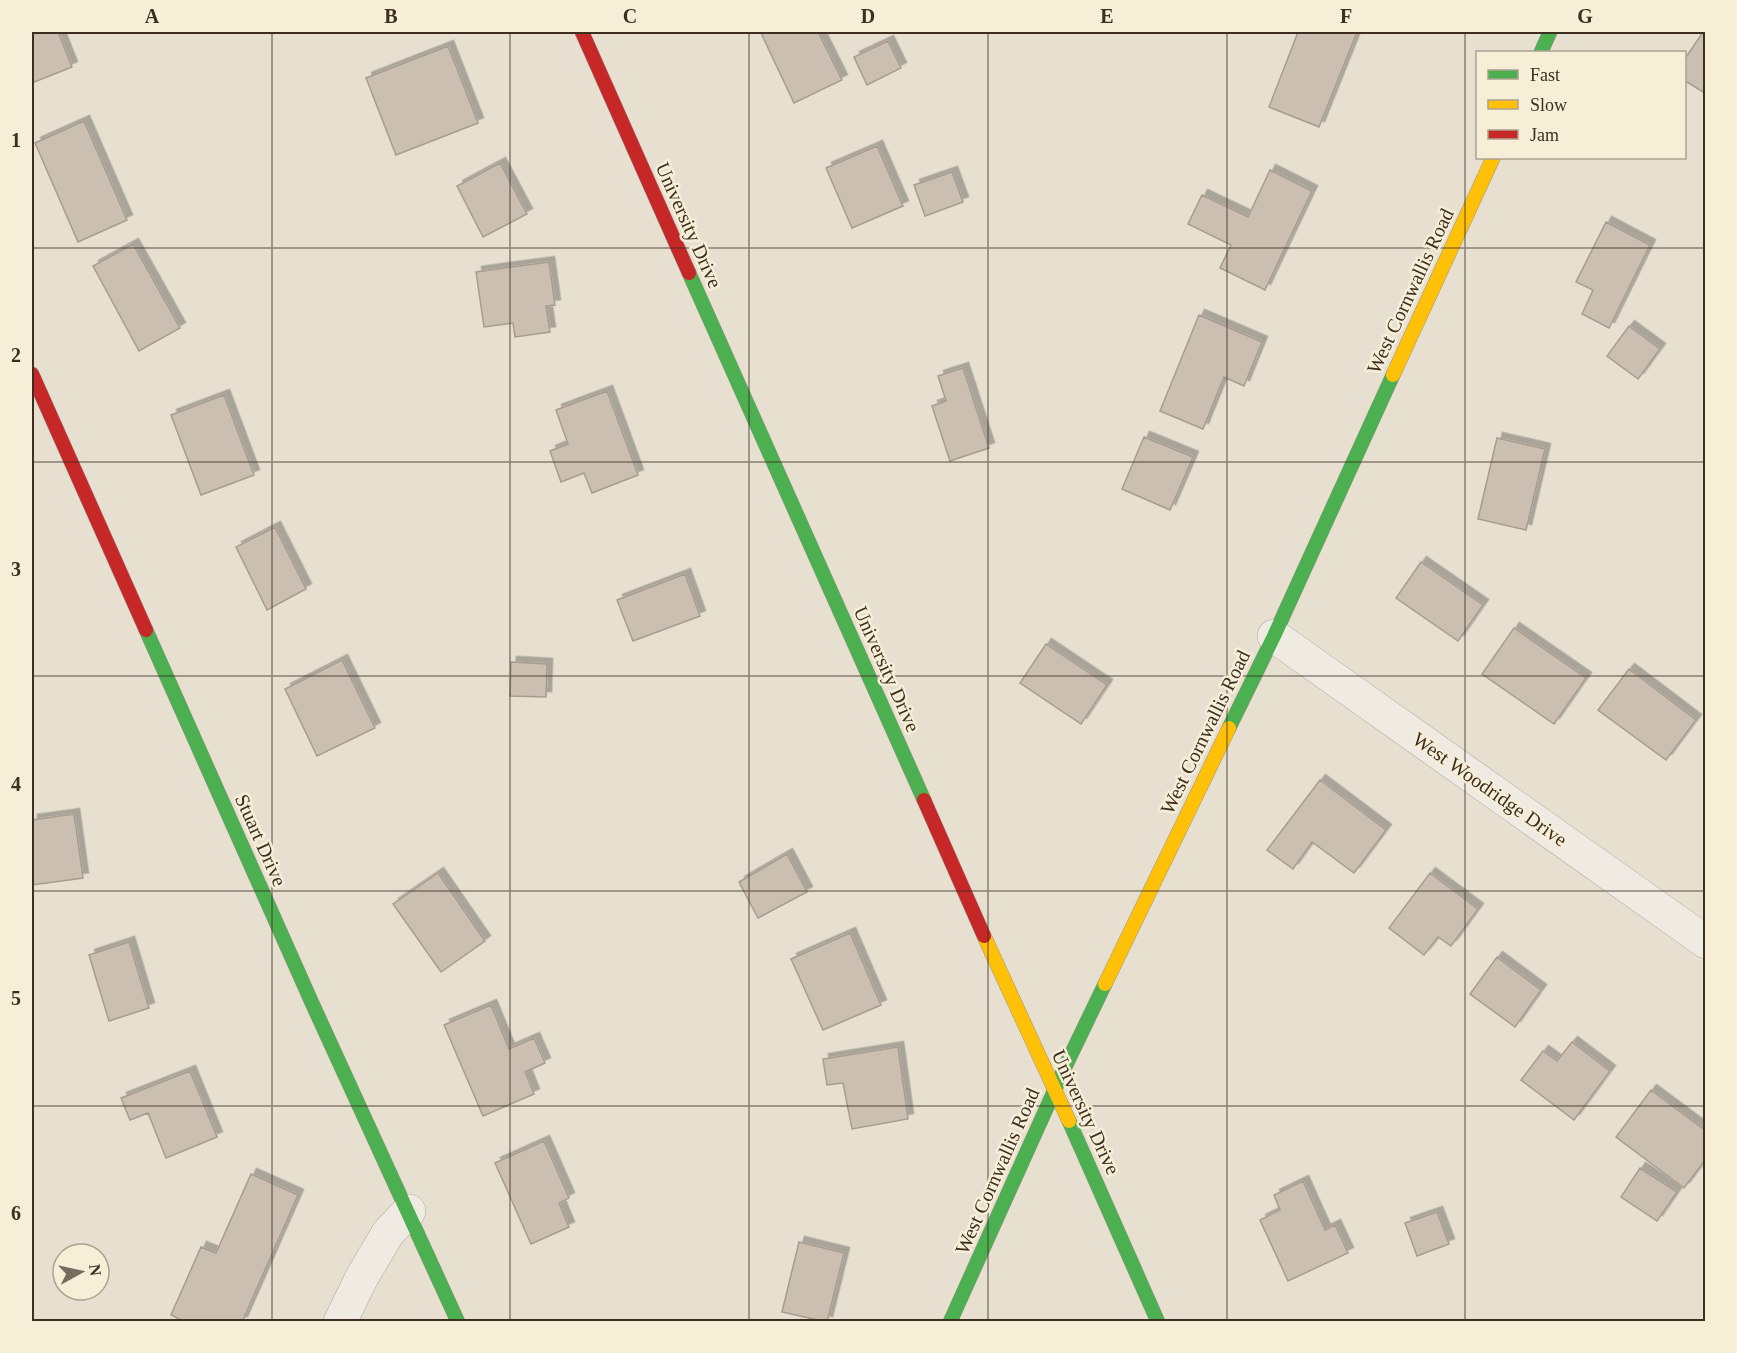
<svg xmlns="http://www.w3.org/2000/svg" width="1737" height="1353" font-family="Georgia,serif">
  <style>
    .building { fill: #cbbfb2; stroke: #a89c90; stroke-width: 1.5; filter: url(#shadow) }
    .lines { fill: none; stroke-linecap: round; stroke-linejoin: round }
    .street-casing { stroke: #ada599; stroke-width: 34 }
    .fast-casing { stroke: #9c958a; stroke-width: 15 }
    .slow-casing { stroke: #9c958a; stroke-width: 15 }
    .jam-casing { stroke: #9c958a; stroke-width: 15 }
    .street { stroke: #efebe3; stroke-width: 33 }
    .fast { stroke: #4caf50; stroke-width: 14 }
    .slow { stroke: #ffc107; stroke-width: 14 }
    .jam { stroke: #c62828; stroke-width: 14 }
    .grid { fill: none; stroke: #3d2e20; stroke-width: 1.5; stroke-opacity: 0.55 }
    .labels { text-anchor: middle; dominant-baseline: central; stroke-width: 5; stroke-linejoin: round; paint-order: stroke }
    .street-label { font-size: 20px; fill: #3d2e20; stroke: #f7eed8 }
    .neatline { fill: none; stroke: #3d2e20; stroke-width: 2 }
    .grid-label { font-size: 20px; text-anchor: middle; font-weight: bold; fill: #3d2e20 }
  </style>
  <defs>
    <filter id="shadow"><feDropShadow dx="5.5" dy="-5.5" stdDeviation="0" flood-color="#0004"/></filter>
  </defs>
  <rect width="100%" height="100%" fill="#e7e0d1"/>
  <!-- building -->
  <path class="building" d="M 32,32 L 58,32 L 72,67 L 32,83 Z
    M 763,32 L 818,32 L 842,80 L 794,103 L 761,33 Z
    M 1298,32 L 1357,32 L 1319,127 L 1269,107 Z
    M 1703,32 L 1706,32 L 1706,94 L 1684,80 L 1684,60 Z
    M 888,41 L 901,68 L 867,85 L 854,57 Z
    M 448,46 L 478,123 L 396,155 L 366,78 Z
    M 84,121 L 127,220 L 78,242 L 35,143 Z
    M 877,146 L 903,206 L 852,228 L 826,168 Z
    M 500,163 L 527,214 L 483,237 L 457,186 Z
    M 1270,170 L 1312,191 L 1265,290 L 1220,268 L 1231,245 L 1188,224 L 1202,195 L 1248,217 Z
    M 952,172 L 963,202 L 925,216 L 914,185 Z
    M 1606,222 L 1650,245 L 1609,328 L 1582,314 L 1593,290 L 1576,282 Z
    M 133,244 L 180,328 L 139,351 L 93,266 Z
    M 549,262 L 555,305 L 546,306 L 550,332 L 515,337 L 513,323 L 484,327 L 476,272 Z
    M 1199,315 L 1262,342 L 1244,386 L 1224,377 L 1203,429 L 1160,411 Z
    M 1629,326 L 1660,349 L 1638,379 L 1607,356 Z
    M 963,368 L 989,448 L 950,461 L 932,406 L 946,401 L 938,376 Z
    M 607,391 L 638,475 L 592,493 L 584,473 L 561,482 L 550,451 L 568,444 L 556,410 Z
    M 224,395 L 254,475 L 201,495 L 171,415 Z
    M 1144,437 L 1193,457 L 1170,510 L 1122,489 Z
    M 1497,438 L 1545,449 L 1526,530 L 1478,519 Z
    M 275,527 L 306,589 L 267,610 L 236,547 Z
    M 1421,562 L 1483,605 L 1458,641 L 1396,598 Z
    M 685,574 L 700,616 L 633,641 L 617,600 Z
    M 1514,628 L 1586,678 L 1554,724 L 1482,674 Z
    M 1046,644 L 1107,685 L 1081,724 L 1020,683 Z
    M 342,660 L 375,728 L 317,756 L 285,689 Z
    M 511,662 L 547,664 L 546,697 L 510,696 Z
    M 1629,669 L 1696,720 L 1666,760 L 1598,710 Z
    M 1320,780 L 1386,830 L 1354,873 L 1312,842 L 1293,869 L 1267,850 Z
    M 74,814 L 83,878 L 32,885 L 32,820 Z
    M 787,854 L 807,892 L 758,918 L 739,882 Z
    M 438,873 L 485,941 L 441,972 L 393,904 Z
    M 1430,873 L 1478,909 L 1451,946 L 1438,937 L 1424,955 L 1389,928 Z
    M 850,933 L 881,1005 L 823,1030 L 791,959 Z
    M 129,942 L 149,1008 L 109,1021 L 89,955 Z
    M 1497,957 L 1541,990 L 1515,1027 L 1470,994 Z
    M 491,1005 L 509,1049 L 534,1038 L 545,1063 L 525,1072 L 534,1094 L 483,1116 L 444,1025 Z
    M 1572,1042 L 1610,1071 L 1574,1120 L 1521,1080 L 1543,1051 L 1557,1061 Z
    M 898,1047 L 908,1119 L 852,1129 L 843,1083 L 827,1085 L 823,1059 Z
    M 190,1071 L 217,1137 L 166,1158 L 148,1113 L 130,1120 L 121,1098 Z
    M 1651,1090 L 1706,1131 L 1706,1159 L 1684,1188 L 1616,1137 Z
    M 544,1141 L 569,1198 L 559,1203 L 569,1227 L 531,1244 L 495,1163 Z
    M 1640,1168 L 1677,1192 L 1657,1221 L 1621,1197 Z
    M 251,1174 L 298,1195 L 242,1322 L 185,1322 L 171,1315 L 201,1247 L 216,1253 Z
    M 1303,1181 L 1325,1230 L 1335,1225 L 1348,1253 L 1288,1281 L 1260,1220 L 1280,1210 L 1274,1195 Z
    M 1437,1212 L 1449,1244 L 1417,1256 L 1405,1223 Z
    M 799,1242 L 844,1253 L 827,1322 L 782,1312 Z"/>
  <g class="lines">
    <defs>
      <path id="street" d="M 1274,636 L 1706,942
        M 340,1322 L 362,1277 L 388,1233 L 409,1211"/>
      <path id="fast" d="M 1541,52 L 1550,32
        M 689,273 L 924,800
        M 146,630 L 312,1003 L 458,1322
        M 1229,728 L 1274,636 L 1393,375
        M 1069,1121 L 1158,1322
        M 950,1322 L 1066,1065 L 1105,984"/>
      <path id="slow" d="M 1393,375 L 1493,158
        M 984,936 L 1069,1121
        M 1105,984 L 1229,728"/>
      <path id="jam" d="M 582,32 L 689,273
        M 32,374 L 146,630
        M 924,800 L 984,936"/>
    </defs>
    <!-- street casing -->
    <use href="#street" class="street-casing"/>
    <!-- fast casing -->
    <use href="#fast" class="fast-casing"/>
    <!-- slow casing -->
    <use href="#slow" class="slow-casing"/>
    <!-- jam casing -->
    <use href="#jam" class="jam-casing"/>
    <!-- street -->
    <use href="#street" class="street"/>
    <!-- fast -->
    <use href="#fast" class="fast"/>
    <!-- slow -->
    <use href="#slow" class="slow"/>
    <!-- jam -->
    <use href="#jam" class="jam"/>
  </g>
  <!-- grid -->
  <path class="grid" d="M 272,32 L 272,1322M 510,32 L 510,1322M 749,32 L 749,1322M 988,32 L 988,1322M 1227,32 L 1227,1322M 1465,32 L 1465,1322M 32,248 L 1706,248M 32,462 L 1706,462M 32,676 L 1706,676M 32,891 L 1706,891M 32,1106 L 1706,1106"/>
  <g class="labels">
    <!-- street labels -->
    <g class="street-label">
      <text transform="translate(689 225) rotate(66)">University Drive</text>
      <text transform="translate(1410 291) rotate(-65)">West Cornwallis Road</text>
      <text transform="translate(887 669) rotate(66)">University Drive</text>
      <text transform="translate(1205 732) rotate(-64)">West Cornwallis Road</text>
      <text transform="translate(1490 789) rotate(35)">West Woodridge Drive</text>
      <text transform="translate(261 840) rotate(66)">Stuart Drive</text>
      <text transform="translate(1086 1112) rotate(65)">University Drive</text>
      <text transform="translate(997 1171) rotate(-66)">West Cornwallis Road</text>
    </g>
  </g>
  <!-- border -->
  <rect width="1737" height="1353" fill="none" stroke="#f7eed8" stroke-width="66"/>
  <!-- legend -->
  <rect x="1476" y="51" width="210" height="108" fill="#f7eed8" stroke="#ada18e" stroke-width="1.5"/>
  <rect x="1488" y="70" width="30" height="9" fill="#4caf50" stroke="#ada18e" stroke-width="1.5"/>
  <text x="1530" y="81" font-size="18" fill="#3d2e20">Fast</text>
  <rect x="1488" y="100" width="30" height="9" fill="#ffc107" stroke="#ada18e" stroke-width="1.5"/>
  <text x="1530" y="111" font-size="18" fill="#3d2e20">Slow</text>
  <rect x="1488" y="130" width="30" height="9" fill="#c62828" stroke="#ada18e" stroke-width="1.5"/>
  <text x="1530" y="141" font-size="18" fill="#3d2e20">Jam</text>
  <!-- north arrow -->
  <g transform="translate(81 1272) rotate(82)"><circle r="28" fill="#f7eed8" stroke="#ada18e" stroke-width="1.5"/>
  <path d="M0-4.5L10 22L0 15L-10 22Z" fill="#786c5e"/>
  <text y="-9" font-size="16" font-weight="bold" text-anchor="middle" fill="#3d2e20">N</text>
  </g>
  <rect x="33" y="33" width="1671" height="1287" class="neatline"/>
  <g class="grid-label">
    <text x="152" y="23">A</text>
    <text x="391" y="23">B</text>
    <text x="630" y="23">C</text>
    <text x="868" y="23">D</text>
    <text x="1107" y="23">E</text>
    <text x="1346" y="23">F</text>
    <text x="1585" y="23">G</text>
    <text x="16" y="147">1</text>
    <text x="16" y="362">2</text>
    <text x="16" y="576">3</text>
    <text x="16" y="791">4</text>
    <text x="16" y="1005">5</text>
    <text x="16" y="1220">6</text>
  </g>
</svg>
